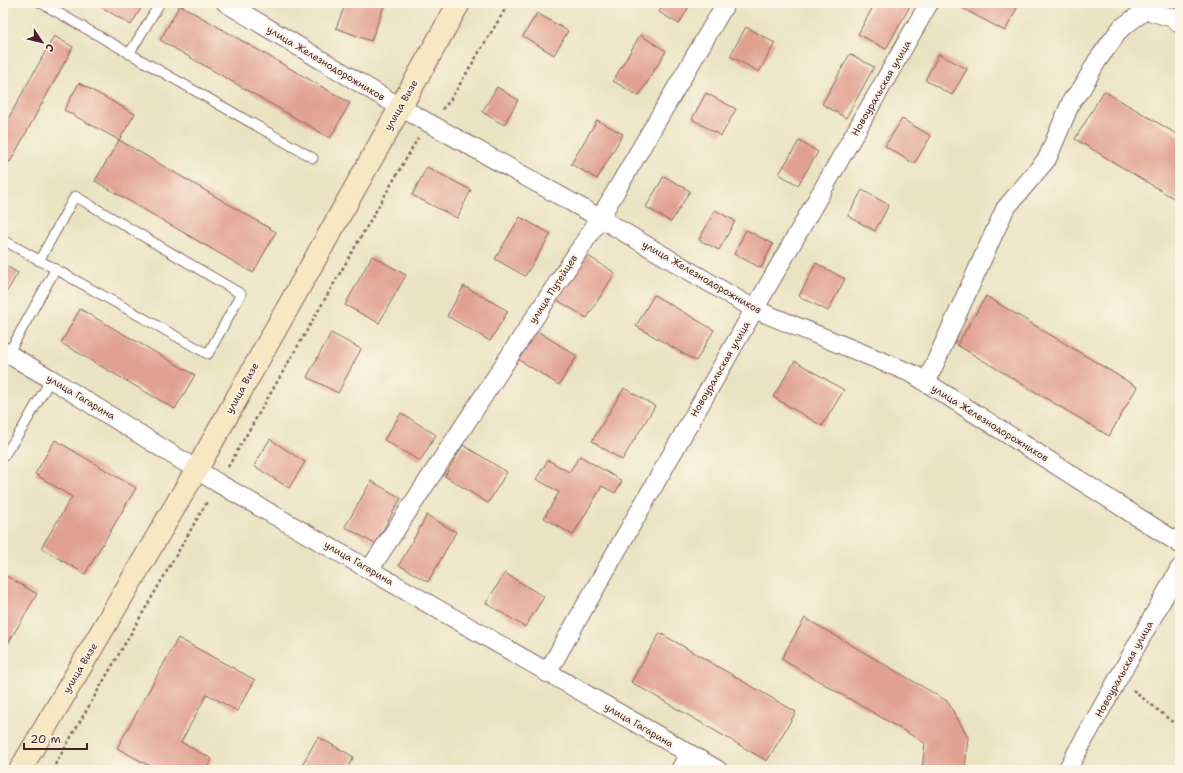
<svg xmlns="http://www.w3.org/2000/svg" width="1183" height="773" font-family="'Shantell Sans',sans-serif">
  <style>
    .building { fill: #e1a191 }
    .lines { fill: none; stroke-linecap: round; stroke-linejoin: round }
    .lane-casing { stroke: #826460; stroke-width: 11 }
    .street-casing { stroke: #826460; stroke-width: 20 }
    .secondary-casing { stroke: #826460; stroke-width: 24 }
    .path { stroke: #826460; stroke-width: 2.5; stroke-dasharray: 3 3; stroke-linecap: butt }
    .lane { stroke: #fff; stroke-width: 9 }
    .street { stroke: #fff; stroke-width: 18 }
    .secondary { stroke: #f7e8c3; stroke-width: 22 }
    .labels { text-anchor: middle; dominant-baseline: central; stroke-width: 3.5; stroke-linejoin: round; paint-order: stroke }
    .street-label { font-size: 10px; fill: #4a1f2b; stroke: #fcf5e5 }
  </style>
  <rect width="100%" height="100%" fill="#fcf5e5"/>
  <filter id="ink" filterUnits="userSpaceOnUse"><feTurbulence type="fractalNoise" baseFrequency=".025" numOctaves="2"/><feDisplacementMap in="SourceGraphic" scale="8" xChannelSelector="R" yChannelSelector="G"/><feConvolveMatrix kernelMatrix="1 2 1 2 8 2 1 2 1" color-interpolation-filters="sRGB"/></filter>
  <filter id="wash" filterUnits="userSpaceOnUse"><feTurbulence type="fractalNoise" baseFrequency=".012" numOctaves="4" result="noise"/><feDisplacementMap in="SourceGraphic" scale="16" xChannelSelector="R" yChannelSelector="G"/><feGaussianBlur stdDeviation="0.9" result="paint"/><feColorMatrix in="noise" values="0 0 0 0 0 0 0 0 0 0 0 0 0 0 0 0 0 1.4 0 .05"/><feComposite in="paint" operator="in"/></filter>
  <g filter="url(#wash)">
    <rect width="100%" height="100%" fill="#eae3c2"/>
    <g id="blocks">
      <!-- building -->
      <path class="building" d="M 95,3 L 144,3 L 131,25 Z
        M 346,3 L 385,3 L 371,41 L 336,28 Z
        M 664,3 L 691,3 L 679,24 L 659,12 Z
        M 875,3 L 911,4 L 886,49 L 858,34 Z
        M 964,3 L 1012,3 L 1018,6 L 1005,31 L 962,8 Z
        M 180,5 L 350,103 L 330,138 L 160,40 Z
        M 537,13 L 568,31 L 554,55 L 523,36 Z
        M 746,27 L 775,43 L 759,72 L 730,56 Z
        M 640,35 L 666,51 L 639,96 L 613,81 Z
        M 54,36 L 73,47 L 10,162 L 3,159 L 3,128 Z
        M 850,54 L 874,67 L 846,118 L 822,104 Z
        M 939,54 L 967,69 L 952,95 L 925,80 Z
        M 79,83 L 135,114 L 119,140 L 64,110 Z
        M 497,87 L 518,100 L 504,125 L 482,112 Z
        M 1104,91 L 1180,136 L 1180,202 L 1075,139 Z
        M 706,93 L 736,109 L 721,136 L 692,119 Z
        M 902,119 L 931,136 L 914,164 L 885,146 Z
        M 597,120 L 623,134 L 597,179 L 571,164 Z
        M 119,140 L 276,232 L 253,273 L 95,181 Z
        M 799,141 L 818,152 L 798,185 L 779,174 Z
        M 427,167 L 471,190 L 457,218 L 412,195 Z
        M 664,176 L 690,191 L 671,222 L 646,207 Z
        M 862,190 L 889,205 L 875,231 L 848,216 Z
        M 715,210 L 735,221 L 719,250 L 699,240 Z
        M 520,217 L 551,234 L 525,276 L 495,259 Z
        M 746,230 L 773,244 L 761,268 L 734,254 Z
        M 585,254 L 615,273 L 587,318 L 557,300 Z
        M 372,256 L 406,275 L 379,323 L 345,305 Z
        M 816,263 L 845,279 L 828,311 L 799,296 Z
        M 3,264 L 18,273 L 3,298 Z
        M 464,286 L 508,311 L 490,341 L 447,316 Z
        M 654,295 L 714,330 L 696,361 L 636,326 Z
        M 986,296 L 1137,387 L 1109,436 L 957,345 Z
        M 80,309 L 195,375 L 175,409 L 61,343 Z
        M 534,329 L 577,356 L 559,385 L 516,358 Z
        M 331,333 L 361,349 L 338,393 L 307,377 Z
        M 795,361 L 844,390 L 822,426 L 773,397 Z
        M 624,388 L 655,406 L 622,460 L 592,441 Z
        M 401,413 L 436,435 L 420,461 L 384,440 Z
        M 270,439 L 305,462 L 289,488 L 254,466 Z
        M 55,440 L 136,488 L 85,574 L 41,548 L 72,497 L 35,474 Z
        M 463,445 L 507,472 L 488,503 L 445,476 Z
        M 580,456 L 622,481 L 615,493 L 602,486 L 573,535 L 544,518 L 559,492 L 536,479 L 548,460 L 569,472 Z
        M 371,481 L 401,498 L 375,544 L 345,527 Z
        M 427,515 L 456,532 L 428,582 L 399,565 Z
        M 505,573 L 544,597 L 525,627 L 486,603 Z
        M 3,574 L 37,594 L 3,652 Z
        M 805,618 L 947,701 L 968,737 L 965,770 L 922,770 L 925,743 L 781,659 Z
        M 660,633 L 796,712 L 767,761 L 631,682 Z
        M 178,638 L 255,680 L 237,711 L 207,694 L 181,742 L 212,759 L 206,770 L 157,770 L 117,748 Z
        M 318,737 L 354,757 L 346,770 L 299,770 Z"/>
    </g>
  </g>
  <g filter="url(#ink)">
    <use href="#blocks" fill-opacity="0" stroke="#826460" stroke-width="1"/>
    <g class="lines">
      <defs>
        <path id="lane" d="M 41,3 L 313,158
          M 129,54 L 160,3
          M 3,240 L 208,354 L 241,294 L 75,196 L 39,261
          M 8,354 L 55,270
          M 3,457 L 22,429 L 51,379"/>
        <path id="street" d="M 226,3 L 400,107 L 600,218 L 754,309 L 913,374 L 1180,544
          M 3,351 L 51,379 L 218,483 L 718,770
          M 926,383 L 1005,209 L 1047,159 L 1072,100 L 1082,88 L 1097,61 L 1121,28 L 1146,10 L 1173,18 L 1180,24
          M 370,569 L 600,218 L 726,3
          M 547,673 L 929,3
          M 680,770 L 689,754
          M 1067,770 L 1180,568"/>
        <path id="secondary" d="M 20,770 L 197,469 L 459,3"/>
      </defs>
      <!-- lane casing -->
      <use href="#lane" class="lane-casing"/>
      <!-- street casing -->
      <use href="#street" class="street-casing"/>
      <!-- secondary casing -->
      <use href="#secondary" class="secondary-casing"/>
      <!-- path -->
      <path class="path" d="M 442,109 L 449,102 L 509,3
        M 228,467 L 418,138
        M 1133,690 L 1180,728
        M 52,770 L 208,500"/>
      <!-- lane -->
      <use href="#lane" class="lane"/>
      <!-- street -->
      <use href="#street" class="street"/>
      <!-- secondary -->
      <use href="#secondary" class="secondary"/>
    </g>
  </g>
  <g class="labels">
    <!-- street labels -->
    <g class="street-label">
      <text transform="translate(326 63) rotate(31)">улица Железнодорожников</text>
      <text transform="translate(881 88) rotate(-60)">Новоуральская улица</text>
      <text transform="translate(401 105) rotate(-60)">улица Визе</text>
      <text transform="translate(702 277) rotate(30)">улица Железнодорожников</text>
      <text transform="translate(553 289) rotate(-57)">улица Путейцев</text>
      <text transform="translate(720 369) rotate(-60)">Новоуральская улица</text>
      <text transform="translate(242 388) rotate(-61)">улица Визе</text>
      <text transform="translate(81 397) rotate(31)">улица Гагарина</text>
      <text transform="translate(990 423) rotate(32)">улица Железнодорожников</text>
      <text transform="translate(359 563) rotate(30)">улица Гагарина</text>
      <text transform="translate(80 668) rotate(-59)">улица Визе</text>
      <text transform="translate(1124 669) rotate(-61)">Новоуральская улица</text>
      <text transform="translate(639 725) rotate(30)">улица Гагарина</text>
    </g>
  </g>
  <!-- margin -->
  <rect width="1183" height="773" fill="none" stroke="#fcf5e5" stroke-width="16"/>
  <!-- north arrow -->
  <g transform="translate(42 42) rotate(125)" stroke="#fcf5e5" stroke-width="3" paint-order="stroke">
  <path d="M0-3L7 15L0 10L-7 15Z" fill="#4a1f2b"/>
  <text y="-6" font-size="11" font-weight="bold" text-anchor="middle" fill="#4a1f2b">С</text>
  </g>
  <!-- scale -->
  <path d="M24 743v6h63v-6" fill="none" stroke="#4a1f2b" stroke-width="2"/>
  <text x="30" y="743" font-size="12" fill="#4a1f2b" stroke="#fcf5e5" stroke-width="3" paint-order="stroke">20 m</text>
</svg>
